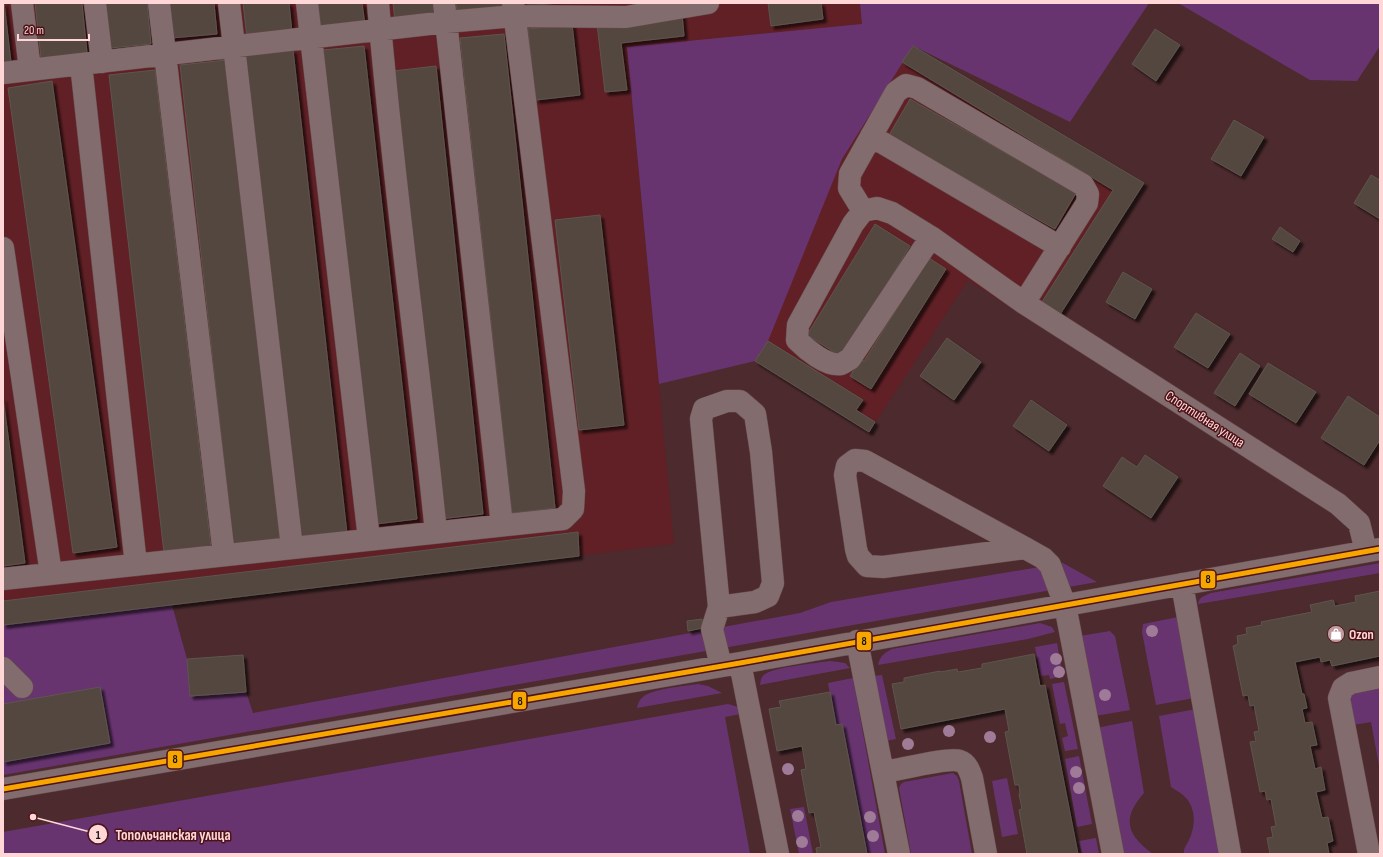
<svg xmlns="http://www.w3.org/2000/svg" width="1383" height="857" font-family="'Sofia Sans Condensed',sans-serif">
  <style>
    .built { fill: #612025 }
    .green { fill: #683470 }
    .building { fill: #524740; stroke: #5e554d; filter: url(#shadow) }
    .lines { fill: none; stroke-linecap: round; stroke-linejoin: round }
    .minor-casing { stroke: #66484b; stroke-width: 23 }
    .minor { stroke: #826c6d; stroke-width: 22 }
    .bus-1-casing { stroke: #4d1118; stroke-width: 8 }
    .bus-1 { stroke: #f7a600; stroke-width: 5 }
    .tree { fill: #a07b98 }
    .labels { text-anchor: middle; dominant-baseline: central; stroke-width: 3; stroke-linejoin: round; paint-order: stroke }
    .street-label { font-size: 14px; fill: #ffd7d7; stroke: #4d1118 }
    .poi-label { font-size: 14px; font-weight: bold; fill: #ffd7d7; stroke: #4d1118; text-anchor: start }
    .leader { fill: none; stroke: #ffd7d7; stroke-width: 1.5 }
    .callout-dot { fill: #ffd7d7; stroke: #4d1118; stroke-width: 1.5 }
    .mark-label { font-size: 12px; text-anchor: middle; font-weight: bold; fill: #111 }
    .callout-label { font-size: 15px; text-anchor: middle; font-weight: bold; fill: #ffd7d7; stroke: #4d1118; stroke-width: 3; stroke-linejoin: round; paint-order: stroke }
    .line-badge { stroke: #4d1118; stroke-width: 1.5 }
    .pale-badge-label { font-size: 11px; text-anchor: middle; font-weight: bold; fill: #111 }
  </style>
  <defs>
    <filter id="shadow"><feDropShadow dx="3.5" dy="3.5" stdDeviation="1" flood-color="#0009"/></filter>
  </defs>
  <rect width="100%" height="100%" fill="#4c2a2d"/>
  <!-- built -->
  <path class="built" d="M 3,3 L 860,3 L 862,24 L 627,47 L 674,544 L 3,625 Z
    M 913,46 L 1144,183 L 1059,316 L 1045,330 L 968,280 L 869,432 L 755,361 L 842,159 Z"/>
  <!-- green -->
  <path class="green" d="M 860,3 L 1149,3 L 1070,122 L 913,46 L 842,159 L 768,341 L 755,361 L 659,384 L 627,47 L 862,24 Z
    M 1178,3 L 1380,3 L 1380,46 L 1357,81 L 1310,80 Z
    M 1063,563 L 1097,582 L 3,775 L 3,625 L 172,605 L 187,659 L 243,655 L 246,692 L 253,713 L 800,613 L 831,602 Z
    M 1380,563 L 1380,573 L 1198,604 C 1199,597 1204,596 1211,593 Z
    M 1178,617 L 1194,698 L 1156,705 L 1142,632 L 1143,624 Z
    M 1040,623 L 1052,627 L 1055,632 L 1028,639 L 878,665 C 880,656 884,653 892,649 Z
    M 1110,631 L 1115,636 L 1130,710 L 1095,716 L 1080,636 Z
    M 1057,643 L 1063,676 L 1050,679 L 1049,675 L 1041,676 L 1035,647 Z
    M 830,661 L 845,663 L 850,668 L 760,685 C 761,680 761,677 765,674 C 776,667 816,663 830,661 Z
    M 882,675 L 896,739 L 886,741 L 873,676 Z
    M 853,678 L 885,854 L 867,854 L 842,724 L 836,725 L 828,683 Z
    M 1064,682 L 1078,749 L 1065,751 L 1062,738 L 1068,736 L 1065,723 L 1060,724 L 1052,684 Z
    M 698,684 L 708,686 L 722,693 L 637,708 C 638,704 639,700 643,697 C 651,689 685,686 698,684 Z
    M 1380,686 L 1380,771 L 1371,722 L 1353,725 L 1348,704 L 1354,691 Z
    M 728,704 L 738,707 L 741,714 L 725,717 L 750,854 L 3,854 L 3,832 Z
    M 1196,709 L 1220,854 L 1184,854 C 1183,848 1187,845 1189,840 C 1196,825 1196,807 1184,796 C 1180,792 1175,790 1171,787 L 1159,716 Z
    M 1132,721 L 1144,793 C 1121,819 1127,835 1153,854 L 1120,854 L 1096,728 Z
    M 1079,756 L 1092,824 L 1077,827 L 1065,759 Z
    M 953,773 L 957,776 L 959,781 L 972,854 L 911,854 L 899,788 L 901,784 L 904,782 Z
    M 1007,778 L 1018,834 L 1002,837 L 992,781 Z
    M 804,807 L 813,854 L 799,854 L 790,809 Z
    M 1096,838 L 1099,854 L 1082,854 L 1079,841 Z"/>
  <!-- building -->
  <path class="building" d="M 3,3 L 4,3 L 11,62 L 3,63 Z
    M 35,3 L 82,3 L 87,53 L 41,58 Z
    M 105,3 L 147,3 L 151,44 L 110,48 Z
    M 168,3 L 214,3 L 217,34 L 171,38 Z
    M 243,3 L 289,3 L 292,33 L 247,38 Z
    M 318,3 L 362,3 L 365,25 L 321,30 Z
    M 393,3 L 437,3 L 438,16 L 395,22 Z
    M 456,3 L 506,3 L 507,8 L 457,13 Z
    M 528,3 L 558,3 L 528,6 Z
    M 768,3 L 821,3 L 823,19 L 771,26 Z
    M 682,14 L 684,36 L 621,43 L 627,90 L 605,92 L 597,24 Z
    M 572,24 L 580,95 L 536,100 L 528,29 Z
    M 1155,29 L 1180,45 L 1156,81 L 1132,64 Z
    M 504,34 L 555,508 L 512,513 L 460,38 Z
    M 364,46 L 417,519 L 376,524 L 323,50 Z
    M 913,46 L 1144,183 L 1059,316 L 1040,305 L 1113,190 L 902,62 Z
    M 293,50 L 347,534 L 299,539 L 245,55 Z
    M 226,60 L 281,545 L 234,550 L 180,65 Z
    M 436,66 L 483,514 L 440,519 L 393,71 Z
    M 155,70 L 211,548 L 164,553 L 109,75 Z
    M 52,81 L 117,547 L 73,553 L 8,88 Z
    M 910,99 L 1076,193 L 1055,229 L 889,135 Z
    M 1234,120 L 1264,137 L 1241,176 L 1211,159 Z
    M 1371,175 L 1380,180 L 1380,219 L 1354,203 Z
    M 600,215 L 624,425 L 579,430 L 555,220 Z
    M 875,224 L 910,246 L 842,357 L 807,335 Z
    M 1280,227 L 1300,241 L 1293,252 L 1272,239 Z
    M 929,258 L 946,269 L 871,389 L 850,376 L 860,359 L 864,361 Z
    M 1123,272 L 1152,289 L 1135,319 L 1106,302 Z
    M 1196,313 L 1230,334 L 1208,368 L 1174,347 Z
    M 947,338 L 981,362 L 954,400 L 920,376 Z
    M 768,341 L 863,400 L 856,410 L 875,422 L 869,432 L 755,361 Z
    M 1240,353 L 1260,366 L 1235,406 L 1214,393 Z
    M 1268,363 L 1316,392 L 1296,423 L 1249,394 Z
    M 1348,396 L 1380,417 L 1380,440 L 1364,465 L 1321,438 Z
    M 3,398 L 25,563 L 3,566 Z
    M 1031,400 L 1067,425 L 1049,451 L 1013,426 Z
    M 1145,455 L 1178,477 L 1151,518 L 1103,486 L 1122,457 L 1137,467 Z
    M 578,532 L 579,556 L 3,625 L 3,601 Z
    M 1380,591 L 1380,656 L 1332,666 L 1330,660 L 1321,662 L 1320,657 L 1295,662 L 1302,694 L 1304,694 L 1307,708 L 1302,709 L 1305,723 L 1312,722 L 1317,745 L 1310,746 L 1315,769 L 1321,767 L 1325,790 L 1316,792 L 1322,818 L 1328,817 L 1333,841 L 1327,843 L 1329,854 L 1270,854 L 1267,838 L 1273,837 L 1271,827 L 1276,826 L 1271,799 L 1267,800 L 1265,791 L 1260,792 L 1250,742 L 1256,741 L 1254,732 L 1259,731 L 1254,705 L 1250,706 L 1248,695 L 1243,696 L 1233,646 L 1238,644 L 1237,636 L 1247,634 L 1246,628 L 1262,625 L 1261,622 L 1312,612 L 1310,605 L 1333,600 L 1335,606 L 1356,602 L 1355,596 Z
    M 702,619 L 703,628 L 688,631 L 687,621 Z
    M 1034,654 L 1040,686 L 1045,685 L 1078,854 L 1027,854 L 1019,810 L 1022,809 L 1019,794 L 1020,794 L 1019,785 L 1015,785 L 1005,732 L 1009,731 L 1005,709 L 901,729 L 892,684 L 904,682 L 904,678 L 940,671 L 940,672 L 957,669 L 958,672 L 982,668 L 982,664 Z
    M 243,655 L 246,692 L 190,696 L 187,659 Z
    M 100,687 L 110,743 L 3,762 L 3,704 Z
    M 830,692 L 836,725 L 842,724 L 867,854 L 817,854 L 816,848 L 821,847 L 814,812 L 809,813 L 801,770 L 806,769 L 802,746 L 777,751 L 769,709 L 781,707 L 779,701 Z"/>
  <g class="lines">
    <defs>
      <path id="minor" d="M 22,3 L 30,70
        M 95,3 L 102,62
        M 159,3 L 224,555
        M 229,3 L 292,548
        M 307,3 L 369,539
        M 378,3 C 393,180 418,355 436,532
        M 444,3 L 502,525
        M 81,64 L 136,565
        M 3,73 L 446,22 L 514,16 L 626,17 L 708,3
        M 871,136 L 1060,247
        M 863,211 L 849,188 L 850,174 L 896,92 L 906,85 L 917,88 L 1083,185 L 1088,194 L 1087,203 L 1024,303
        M 931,237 L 850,359 C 847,360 844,363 841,364 C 827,367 806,349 797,340 L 798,325 L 853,224 L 863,211 L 877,208 L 892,213 L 931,237 L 1024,303 L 1338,504 L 1359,523 L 1366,551
        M 3,248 L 51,574
        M 1025,548 L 883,567 L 867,566 L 858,556 L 856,549 L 845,475 L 847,466 L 855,460 L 865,461 L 1025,548 L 1043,558 L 1050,565 L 1065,605 L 1113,854
        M 3,579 L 563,519 L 573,509 L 574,491 L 513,3
        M 1182,584 L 1230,854
        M 719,607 L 755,602 L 768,596 L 773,583 L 761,452 L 755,414 L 740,401 L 727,401 L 704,409 L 701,419 L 719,607 L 712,629 L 721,666
        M 857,641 L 899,854
        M 740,663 L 778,854
        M 3,668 L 22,687
        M 884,772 C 899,770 948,757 960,761 C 967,763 970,772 972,778 L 986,854
        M 3,789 L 740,663 L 1380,549
        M 1369,854 L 1339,698 L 1343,688 L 1351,683 L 1380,677"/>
    </defs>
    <!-- minor casing -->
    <use href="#minor" class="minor-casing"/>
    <!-- minor -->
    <use href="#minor" class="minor"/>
    <defs>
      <path id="bus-1" d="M 3,789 L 740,663 L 1380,549"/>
    </defs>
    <!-- bus-1 casing -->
    <use href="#bus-1" class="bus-1-casing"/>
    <!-- bus-1 -->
    <use href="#bus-1" class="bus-1"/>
  </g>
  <!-- trees -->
  <g class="tree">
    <circle cx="1152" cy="631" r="6"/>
    <circle cx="1056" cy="659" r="6"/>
    <circle cx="1059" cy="672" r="6"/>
    <circle cx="1105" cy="695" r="6"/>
    <circle cx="949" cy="731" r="6"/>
    <circle cx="990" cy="737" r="6"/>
    <circle cx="908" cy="744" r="6"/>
    <circle cx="788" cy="769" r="6"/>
    <circle cx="1076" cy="772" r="6"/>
    <circle cx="1079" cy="788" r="6"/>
    <circle cx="798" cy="816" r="6"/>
    <circle cx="870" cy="817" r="6"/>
    <circle cx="873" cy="836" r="6"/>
    <circle cx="802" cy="842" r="6"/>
  </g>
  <!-- icons -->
  <defs>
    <symbol id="shop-disc" viewBox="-11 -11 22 22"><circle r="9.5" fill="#c09a9c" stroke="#4d1118"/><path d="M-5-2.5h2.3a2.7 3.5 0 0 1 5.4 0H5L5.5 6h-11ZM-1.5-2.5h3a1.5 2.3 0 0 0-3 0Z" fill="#fff"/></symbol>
  </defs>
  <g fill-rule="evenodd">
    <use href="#shop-disc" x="1326" y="624" width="20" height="20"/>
  </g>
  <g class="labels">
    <!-- street labels -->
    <g class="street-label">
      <text transform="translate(1205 419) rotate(33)">Спортивная улица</text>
    </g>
    <!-- poi labels -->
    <g class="poi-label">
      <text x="1349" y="634">Ozon</text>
    </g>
  </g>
  <!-- callouts -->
  <path class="leader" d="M33 817L98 834"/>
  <g class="callout-dot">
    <circle cx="33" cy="817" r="4"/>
    <circle cx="98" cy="834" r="10"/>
  </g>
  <g class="mark-label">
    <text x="98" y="839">1</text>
  </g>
  <g class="callout-label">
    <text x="173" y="840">Топольчанская улица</text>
  </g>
  <g class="line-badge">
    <rect x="1200" y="570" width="16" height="19" rx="4" fill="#f7a600"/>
    <rect x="856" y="631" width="16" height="20" rx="4" fill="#f7a600"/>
    <rect x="512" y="691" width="15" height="19" rx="4" fill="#f7a600"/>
    <rect x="167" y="750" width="16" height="19" rx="4" fill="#f7a600"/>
  </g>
  <g class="pale-badge-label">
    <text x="1208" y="583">8</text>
    <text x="864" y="645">8</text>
    <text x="520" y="705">8</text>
    <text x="175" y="763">8</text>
  </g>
  <!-- border -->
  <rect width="1383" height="857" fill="none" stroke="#ffd7d7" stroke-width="8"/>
  <!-- scale -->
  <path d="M18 34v6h71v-6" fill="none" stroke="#ffd7d7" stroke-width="2"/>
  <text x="24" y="34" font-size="12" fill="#ffd7d7" stroke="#4d1118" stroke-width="3" paint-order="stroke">20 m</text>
</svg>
